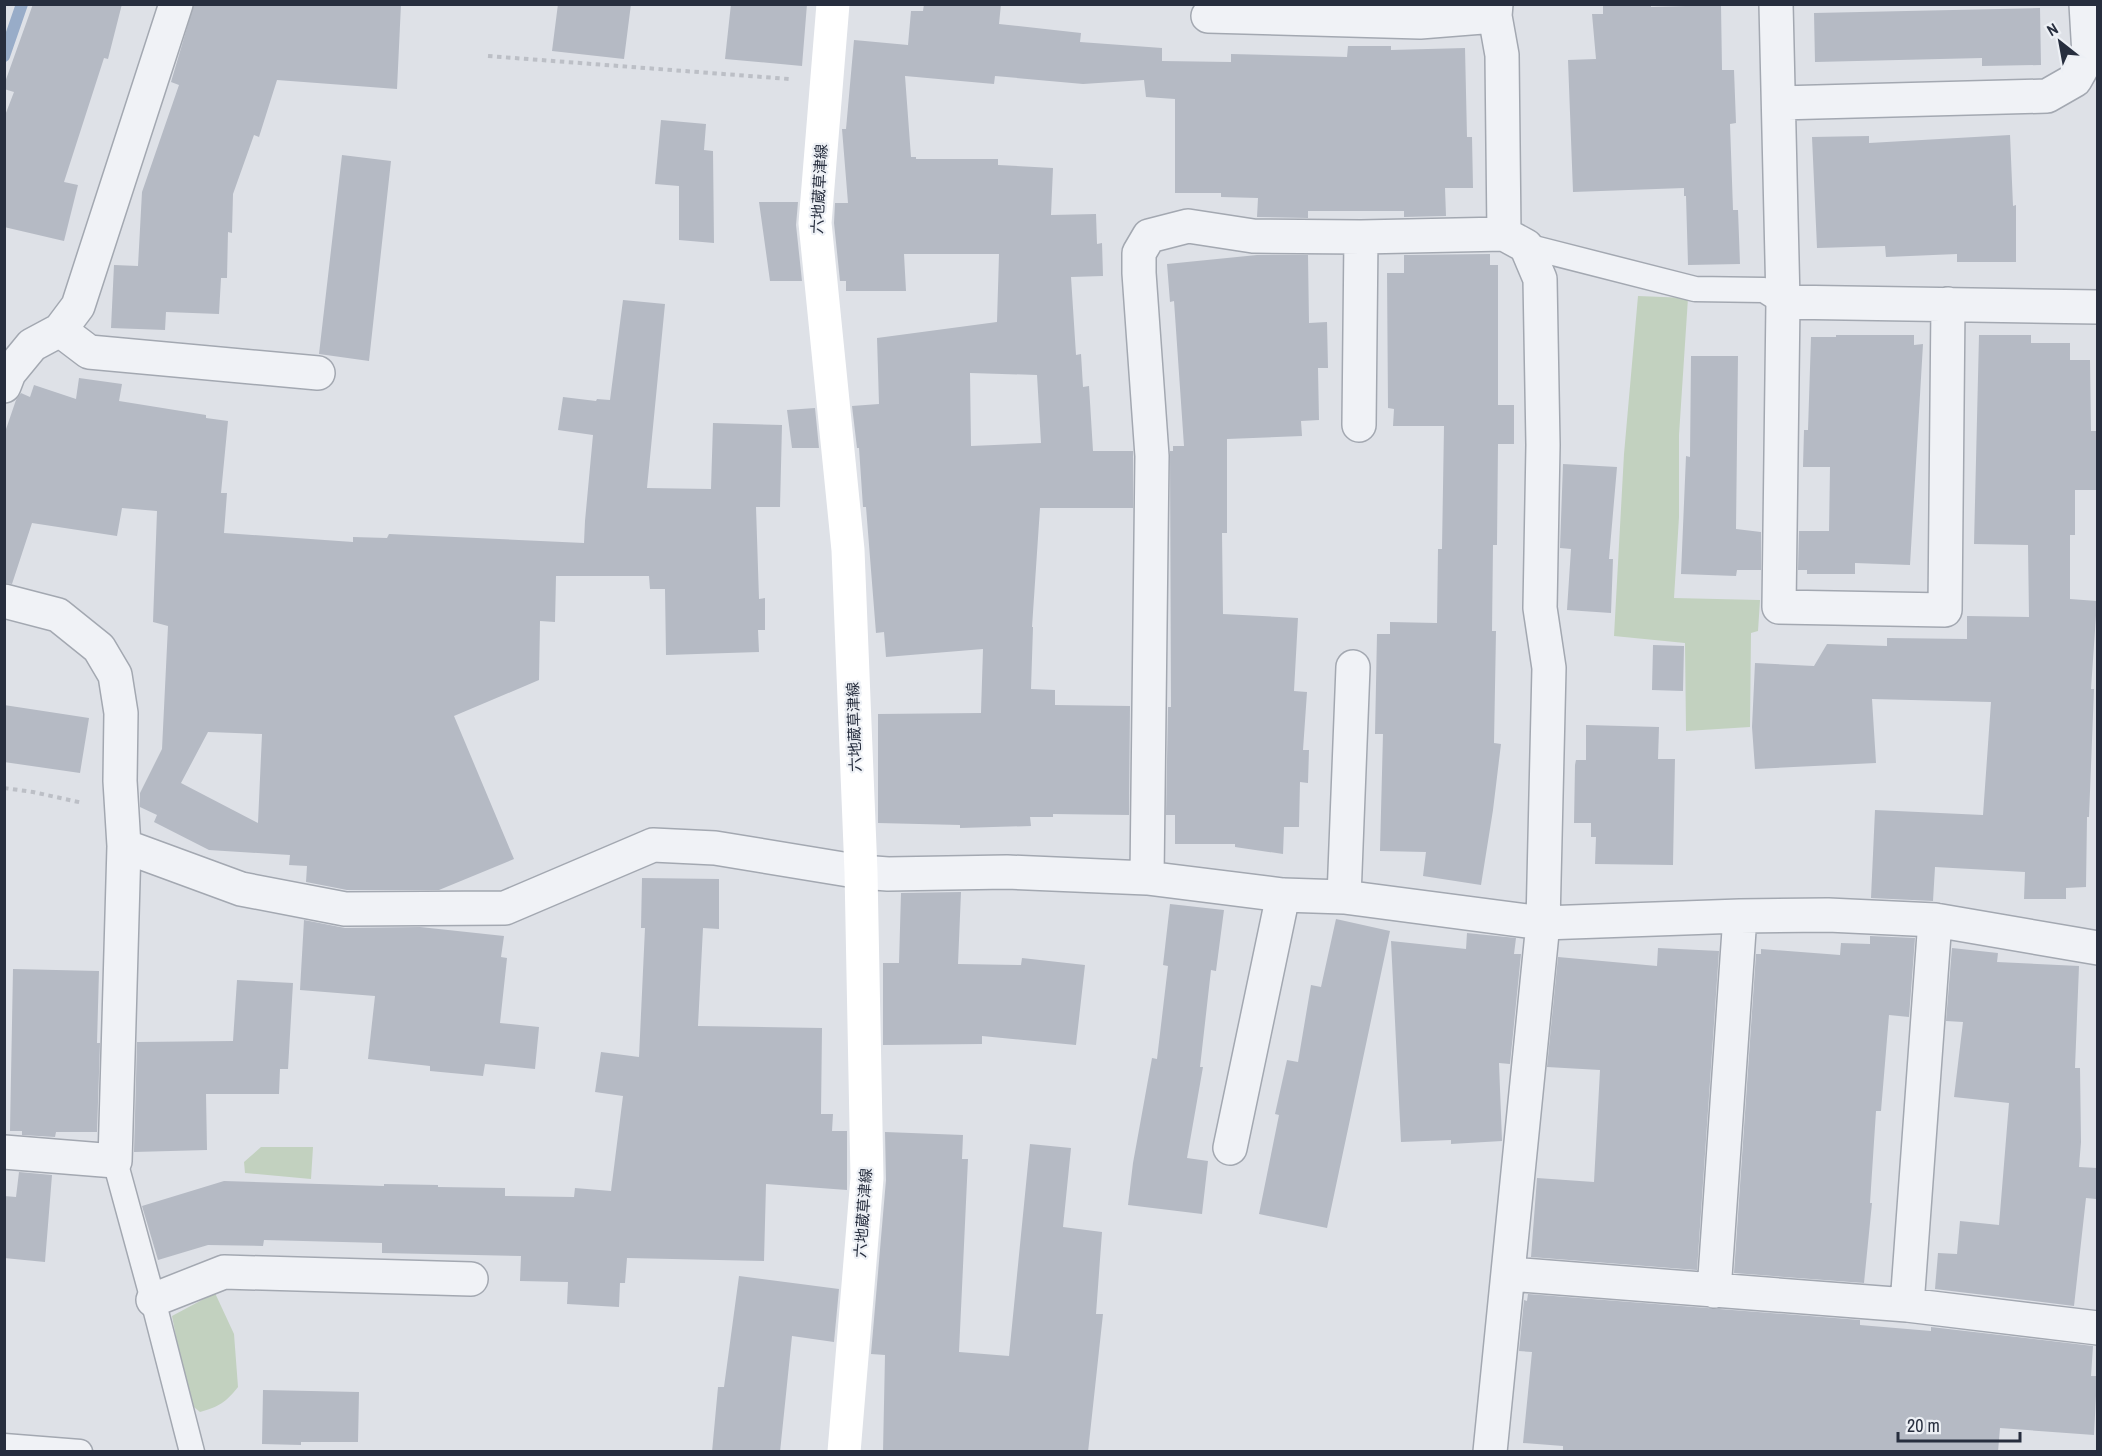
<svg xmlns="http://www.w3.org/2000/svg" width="2102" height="1456" font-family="'Archivo Narrow','Noto Sans JP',sans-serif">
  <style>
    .green { fill: #c2d1bf }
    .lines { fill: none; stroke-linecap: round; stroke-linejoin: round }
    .stream { stroke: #98acc8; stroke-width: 12 }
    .building { fill: #b5bac4; fill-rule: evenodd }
    .service-casing { stroke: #a3a8b1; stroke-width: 27 }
    .minor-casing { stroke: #a3a8b1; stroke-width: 36 }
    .path { stroke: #bcbfc6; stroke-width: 4; stroke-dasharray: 4.5 4.5; stroke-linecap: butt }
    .service { stroke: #f0f2f6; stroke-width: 24 }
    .minor { stroke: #f0f2f6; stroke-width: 33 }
    .secondary { stroke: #fff; stroke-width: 33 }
    .labels { text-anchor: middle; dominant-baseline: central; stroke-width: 4.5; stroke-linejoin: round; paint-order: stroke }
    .street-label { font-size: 15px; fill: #272e3e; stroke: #edf0f5 }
  </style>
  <rect width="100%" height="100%" fill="#dee1e7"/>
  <!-- green -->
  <path class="green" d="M 1638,296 L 1688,298 L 1679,435 L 1679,517 L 1674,598 L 1760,600 L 1758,631 L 1751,633 L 1750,727 L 1686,731 L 1685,643 L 1614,636 L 1624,454 Z
    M 261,1147 L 313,1147 L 311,1179 L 245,1173 L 244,1162 Z
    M 215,1293 L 234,1334 L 238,1387 C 226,1402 219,1407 200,1412 L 189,1403 L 172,1316 Z"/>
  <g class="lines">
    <!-- stream -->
    <path class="stream" d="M 4,56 L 22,4"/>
  </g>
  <!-- building -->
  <path class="building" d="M 33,4 L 122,4 L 108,59 L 104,58 L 64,182 L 78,185 L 64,241 L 4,227 L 4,118 L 14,92 L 4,89 L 4,85 Z
    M 194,4 L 401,4 L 397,89 L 277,80 L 259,137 L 254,135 L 233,194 L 232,233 L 228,232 L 227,278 L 221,278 L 219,314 L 166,312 L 165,330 L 111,328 L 114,265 L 138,266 L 142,192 L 179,85 L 171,82 Z
    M 558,4 L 631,4 L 624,59 L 552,51 Z
    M 731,4 L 807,4 L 802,66 L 725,59 Z
    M 924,4 L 1001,4 L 999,24 L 1081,33 L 1080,42 L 1162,48 L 1162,61 L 1231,62 L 1231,54 L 1347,57 L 1348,46 L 1391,46 L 1391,50 L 1465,48 L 1467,137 L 1472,137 L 1473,188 L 1445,188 L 1446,216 L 1404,217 L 1404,211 L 1308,211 L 1308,218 L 1257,217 L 1258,198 L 1221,197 L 1221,193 L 1175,193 L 1175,99 L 1146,97 L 1144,80 L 1083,84 L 995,76 L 994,84 L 905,76 L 911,157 L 916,157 L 916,159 L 998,159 L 998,165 L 1053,168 L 1051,215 L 1096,214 L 1097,244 L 1102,243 L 1103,276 L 1071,277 L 1076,355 L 1081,354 L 1083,387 L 1089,386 L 1093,451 L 1133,451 L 1133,508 L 1040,508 L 1032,627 L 1033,627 L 1031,689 L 1055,690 L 1055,705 L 1130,706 L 1129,815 L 1053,814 L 1053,817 L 1030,817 L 1031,826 L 960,828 L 960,825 L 878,823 L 878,714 L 981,713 L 983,649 L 886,657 L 884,632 L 876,633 L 866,507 L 863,507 L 859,448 L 857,448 L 852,406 L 879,404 L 877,338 L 997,322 L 999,254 L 904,254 L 906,291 L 846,291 L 846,281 L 840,281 L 834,223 L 835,203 L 848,203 L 842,129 L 846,129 L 854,40 L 908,45 L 911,11 L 923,11 ZM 970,373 L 1037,375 L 1041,443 L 971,446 Z
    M 1603,4 L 1651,4 L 1651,7 L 1721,5 L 1722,70 L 1734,70 L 1736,123 L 1730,124 L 1733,210 L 1738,210 L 1740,264 L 1688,265 L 1686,196 L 1684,196 L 1684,188 L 1573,192 L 1568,60 L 1596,59 L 1592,14 L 1603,14 Z
    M 2040,8 L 2041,65 L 1982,66 L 1982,58 L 1815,62 L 1814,13 Z
    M 661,120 L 706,124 L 704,150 L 713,151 L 714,243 L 679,240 L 679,186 L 655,184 Z
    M 2010,135 L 2013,206 L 2016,205 L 2016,262 L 1957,262 L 1957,254 L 1886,257 L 1885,246 L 1817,248 L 1812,137 L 1869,136 L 1869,143 Z
    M 342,155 L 391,161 L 369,361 L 319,354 Z
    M 759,202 L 798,202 L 796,225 L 802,281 L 770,281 Z
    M 1490,254 L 1490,265 L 1498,265 L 1498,405 L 1514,405 L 1514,444 L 1498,444 L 1497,545 L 1493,545 L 1492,631 L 1496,631 L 1494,743 L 1501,744 L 1493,810 L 1481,885 L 1423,876 L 1426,852 L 1380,851 L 1383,734 L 1375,734 L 1377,634 L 1390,634 L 1390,622 L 1437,623 L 1438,549 L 1442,549 L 1444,426 L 1393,426 L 1394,409 L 1388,408 L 1387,273 L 1404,273 L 1404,255 Z
    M 1257,255 L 1308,255 L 1309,323 L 1327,322 L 1328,368 L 1318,368 L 1319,420 L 1301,421 L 1302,436 L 1227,439 L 1227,533 L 1222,533 L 1223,614 L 1298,618 L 1294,691 L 1307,692 L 1303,750 L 1309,750 L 1308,783 L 1300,782 L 1299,827 L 1284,827 L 1283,854 L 1235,847 L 1235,844 L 1175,844 L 1175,815 L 1166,815 L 1168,707 L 1171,707 L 1170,451 L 1173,451 L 1173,446 L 1184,446 L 1174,301 L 1170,302 L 1167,264 Z
    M 623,300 L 665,304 L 647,488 L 711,489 L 713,423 L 782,425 L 780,507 L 756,507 L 759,599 L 765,598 L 765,630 L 758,630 L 759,652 L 666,655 L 665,589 L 650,589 L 649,576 L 556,576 L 555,622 L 540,621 L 539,680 L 454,716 L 514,859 L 439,890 L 347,890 L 306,882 L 307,866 L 289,865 L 290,855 L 209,850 L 154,822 L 157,815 L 140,807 L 140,793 L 162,749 L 168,626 L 153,622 L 157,511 L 122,508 L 117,536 L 32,523 L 12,584 L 4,583 L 4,435 L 16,400 L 21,393 L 30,397 L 34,385 L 76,399 L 79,378 L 122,384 L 119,401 L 206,415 L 206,418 L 228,421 L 221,493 L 227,493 L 224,533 L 353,542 L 353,537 L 387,538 L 389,534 L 584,543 L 585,521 L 593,435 L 558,430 L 563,397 L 596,401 L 597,399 L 610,400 ZM 208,732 L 262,734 L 258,823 L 181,783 Z
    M 1836,335 L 1914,335 L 1914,345 L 1923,344 L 1910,565 L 1855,563 L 1855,574 L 1807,574 L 1807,570 L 1798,570 L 1799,531 L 1829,531 L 1830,467 L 1803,467 L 1804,430 L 1808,430 L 1811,337 L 1836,337 Z
    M 1979,335 L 2031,335 L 2031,343 L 2070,343 L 2070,360 L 2090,360 L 2091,431 L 2096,431 L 2097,490 L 2075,490 L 2075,535 L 2070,535 L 2070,599 L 2097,601 L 2091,689 L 2094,689 L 2089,817 L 2087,817 L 2086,887 L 2066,888 L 2066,899 L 2024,899 L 2025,872 L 1935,867 L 1933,901 L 1871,898 L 1875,810 L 1983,815 L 1991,702 L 1872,699 L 1876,763 L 1755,769 L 1752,727 L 1755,663 L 1814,666 L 1827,644 L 1887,646 L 1887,638 L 1967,639 L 1967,616 L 2029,617 L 2028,545 L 1974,544 Z
    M 1691,356 L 1738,356 L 1736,529 L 1761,532 L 1761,570 L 1737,570 L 1736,576 L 1681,574 L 1686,456 L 1690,457 Z
    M 815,408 L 819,448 L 792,448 L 787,410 Z
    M 1563,464 L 1617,467 L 1609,559 L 1613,559 L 1611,613 L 1567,610 L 1571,549 L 1560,548 Z
    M 1653,645 L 1684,646 L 1683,691 L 1652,690 Z
    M 4,705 L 89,718 L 80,773 L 4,762 Z
    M 1586,725 L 1659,727 L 1658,759 L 1675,759 L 1673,865 L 1595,864 L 1596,837 L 1591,837 L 1591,823 L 1574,823 L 1575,765 L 1576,760 L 1586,760 Z
    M 642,878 L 719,879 L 719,929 L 703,928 L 698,1026 L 822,1028 L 821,1114 L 833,1114 L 832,1131 L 847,1131 L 847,1190 L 766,1184 L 764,1261 L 627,1258 L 625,1283 L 620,1283 L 619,1307 L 567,1304 L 568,1282 L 520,1281 L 521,1256 L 382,1253 L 382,1243 L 264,1240 L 263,1246 L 208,1245 L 158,1260 L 142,1206 L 224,1181 L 384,1186 L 384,1184 L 438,1185 L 438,1187 L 505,1188 L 505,1196 L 574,1197 L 575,1188 L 611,1191 L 623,1096 L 595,1092 L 601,1052 L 639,1057 L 645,928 L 641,928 Z
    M 961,892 L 958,964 L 1021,965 L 1022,958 L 1085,965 L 1076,1045 L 982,1036 L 982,1044 L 883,1045 L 883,963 L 899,963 L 901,893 Z
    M 1170,904 L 1224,910 L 1216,971 L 1211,970 L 1200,1067 L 1203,1067 L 1187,1158 L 1208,1161 L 1202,1214 L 1128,1205 L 1133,1163 L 1152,1058 L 1157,1059 L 1168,966 L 1163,965 Z
    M 1336,919 L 1390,931 L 1327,1228 L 1259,1214 L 1279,1115 L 1275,1114 L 1287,1060 L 1298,1062 L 1311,985 L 1321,987 Z
    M 304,920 L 345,928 L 420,927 L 504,936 L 501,957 L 507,958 L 500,1023 L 539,1027 L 535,1069 L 485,1064 L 483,1076 L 430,1071 L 430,1066 L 368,1059 L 375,996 L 300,990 Z
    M 1467,933 L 1516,938 L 1514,954 L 1521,954 L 1510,1064 L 1499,1063 L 1502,1141 L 1451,1144 L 1451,1140 L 1401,1142 L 1391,941 L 1466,949 Z
    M 1870,936 L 1915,938 L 1909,1017 L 1889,1015 L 1881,1111 L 1876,1111 L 1870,1203 L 1872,1203 L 1864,1283 L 1734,1273 L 1756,954 L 1761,954 L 1761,949 L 1840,955 L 1841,943 L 1870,944 Z
    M 1658,948 L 1719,951 L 1697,1270 L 1531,1257 L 1537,1178 L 1594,1182 L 1600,1070 L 1547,1067 L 1558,957 L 1657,966 Z
    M 1952,948 L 1998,953 L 1997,962 L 2079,966 L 2075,1068 L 2080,1068 L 2081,1142 L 2079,1167 L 2097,1168 L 2097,1181 L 2096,1199 L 2086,1198 L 2074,1306 L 1935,1289 L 1938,1253 L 1957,1254 L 1960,1221 L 1999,1225 L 2009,1103 L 1954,1097 L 1963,1022 L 1946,1021 Z
    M 13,969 L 99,971 L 97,1043 L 100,1043 L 97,1132 L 56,1132 L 55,1137 L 22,1135 L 22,1131 L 10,1131 Z
    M 237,980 L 293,983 L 288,1069 L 280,1069 L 279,1094 L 206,1094 L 207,1150 L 134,1152 L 137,1042 L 233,1041 Z
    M 885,1132 L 963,1135 L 962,1159 L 968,1159 L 959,1352 L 1009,1356 L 1030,1144 L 1071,1148 L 1063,1227 L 1102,1232 L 1096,1314 L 1103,1314 L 1088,1452 L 883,1452 L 885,1355 L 871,1354 L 886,1180 Z
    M 19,1172 L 52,1175 L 45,1262 L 4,1258 L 4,1196 L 16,1197 Z
    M 739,1276 L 839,1289 L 834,1342 L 792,1336 L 780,1452 L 712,1452 L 718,1387 L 724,1387 Z
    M 1528,1294 L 1860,1320 L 1860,1325 L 1931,1331 L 1931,1327 L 2093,1346 L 2091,1376 L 2097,1376 L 2094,1435 L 2000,1428 L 1998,1452 L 1563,1452 L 1563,1446 L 1523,1443 L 1532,1352 L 1519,1351 L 1524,1300 L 1527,1301 Z
    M 263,1390 L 359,1392 L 358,1442 L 301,1442 L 301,1445 L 262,1444 Z"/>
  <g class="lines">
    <defs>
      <path id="service" d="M 1526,246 L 1695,289 L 1764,290 L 1783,302
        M 115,1161 L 153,1300 L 192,1452
        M 4,1446 L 80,1452"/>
      <path id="minor" d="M 1776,4 L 1783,302 L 1779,607 L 1945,610 L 1948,304
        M 1208,16 L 1420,22 L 1495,16
        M 1779,103 L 2047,96 L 2075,80 L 2089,55 L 2086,4
        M 1783,302 L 2098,307
        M 60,330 L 89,352 L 318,373
        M 4,386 L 9,373 L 32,345 L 60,330 L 78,306 L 176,4
        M 1359,425 L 1361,237
        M 4,601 L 58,615 L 99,648 L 115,675 L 121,713 L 120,781 L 124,846 L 115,1161 L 4,1152
        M 124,846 L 241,889 L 345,909 L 505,908 L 653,845 L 715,848 L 861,872 L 888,874 L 1007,872 L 1147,878 L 1283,895 L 1344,897 L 1543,923 L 1740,916 L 1828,915 L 1935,920 L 2098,948
        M 1147,878 L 1152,456 L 1139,273 L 1139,253 L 1149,236 L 1188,226 L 1253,236 L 1361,237 L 1504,234
        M 1344,897 L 1353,667
        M 1230,1148 L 1283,895
        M 1509,1274 L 1907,1305 L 2098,1328
        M 1714,1291 L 1740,916
        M 153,1300 L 224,1272 L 471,1279
        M 1907,1305 L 1935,920
        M 1490,1452 L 1543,923 L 1549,668 L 1540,608 L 1543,445 L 1540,279 L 1526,246 L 1504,234 L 1502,55 L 1495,16 L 1496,4"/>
    </defs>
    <!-- service casing -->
    <use href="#service" class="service-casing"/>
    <!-- minor casing -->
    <use href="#minor" class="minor-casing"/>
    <!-- path -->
    <path class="path" d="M 488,56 L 789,79
      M 4,788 L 33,792 L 83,803"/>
    <!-- service -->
    <use href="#service" class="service"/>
    <!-- minor -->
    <use href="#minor" class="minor"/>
    <!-- secondary -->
    <path class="secondary" d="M 833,4 L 815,223 L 848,550 L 861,872 L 867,1178 L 844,1452"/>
  </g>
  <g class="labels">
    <!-- street labels -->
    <g class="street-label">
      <text transform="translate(819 189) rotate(-87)">六地蔵草津線</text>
      <text transform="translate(854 727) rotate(-92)">六地蔵草津線</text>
      <text transform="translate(863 1213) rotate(-86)">六地蔵草津線</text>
    </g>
  </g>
  <!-- border -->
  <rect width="2102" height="1456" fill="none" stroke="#272e3e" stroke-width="12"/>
  <!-- north arrow -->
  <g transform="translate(2060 42) rotate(329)" stroke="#edf0f5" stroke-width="4.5" paint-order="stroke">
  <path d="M0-4.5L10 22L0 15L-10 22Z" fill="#272e3e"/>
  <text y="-9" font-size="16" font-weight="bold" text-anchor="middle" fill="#272e3e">N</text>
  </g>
  <!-- scale -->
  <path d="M1898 1432v9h122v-9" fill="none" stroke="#272e3e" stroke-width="3"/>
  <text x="1907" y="1432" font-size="18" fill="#272e3e" stroke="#edf0f5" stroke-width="4.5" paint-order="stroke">20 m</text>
</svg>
